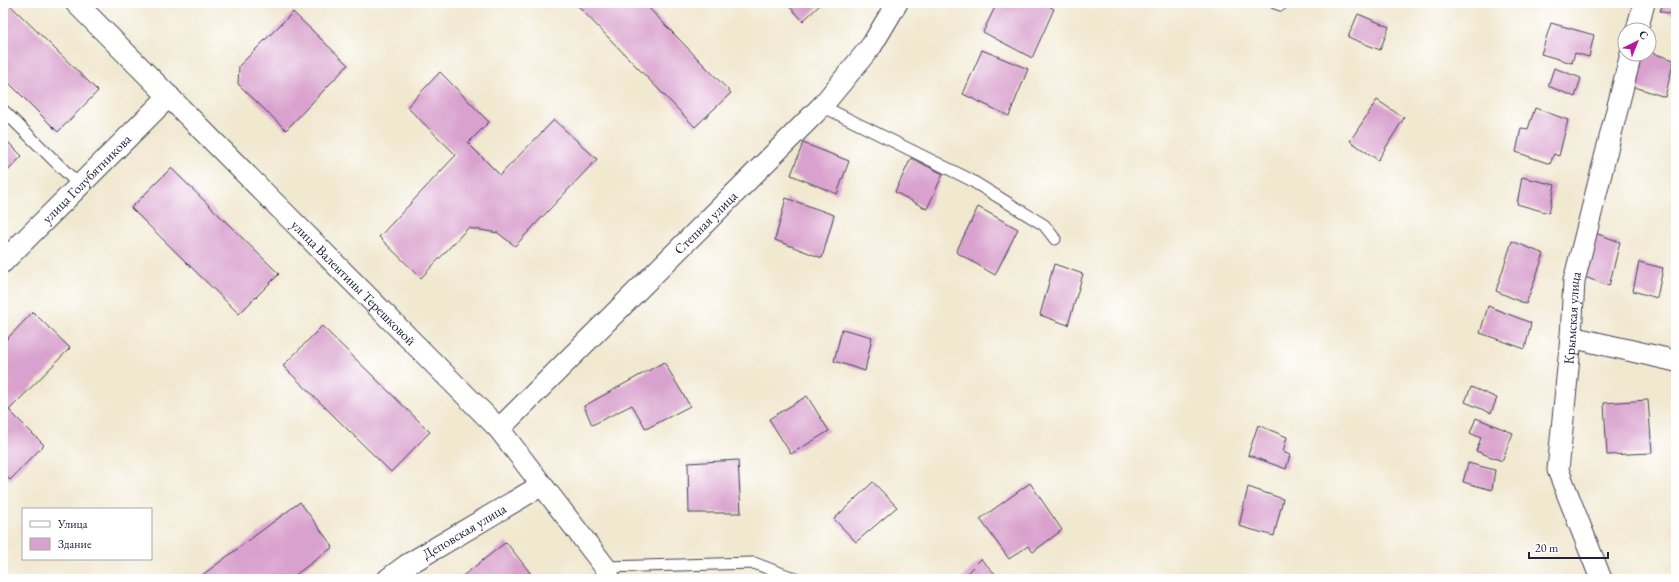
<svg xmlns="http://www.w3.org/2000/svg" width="1679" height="582" font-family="'EB Garamond',serif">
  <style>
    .building { fill: #d9a1ce }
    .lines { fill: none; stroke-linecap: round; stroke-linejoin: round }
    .service-casing { stroke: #414051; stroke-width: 13 }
    .minor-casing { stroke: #414051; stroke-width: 23 }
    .service { stroke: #fff; stroke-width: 11 }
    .minor { stroke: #fff; stroke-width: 21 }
    .labels { text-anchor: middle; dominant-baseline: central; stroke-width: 3.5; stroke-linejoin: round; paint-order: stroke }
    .street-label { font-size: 14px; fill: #22223b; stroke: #fff }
  </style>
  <rect width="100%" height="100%" fill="#fff"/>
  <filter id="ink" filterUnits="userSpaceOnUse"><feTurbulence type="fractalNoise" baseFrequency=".025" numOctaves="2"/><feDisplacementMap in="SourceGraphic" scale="8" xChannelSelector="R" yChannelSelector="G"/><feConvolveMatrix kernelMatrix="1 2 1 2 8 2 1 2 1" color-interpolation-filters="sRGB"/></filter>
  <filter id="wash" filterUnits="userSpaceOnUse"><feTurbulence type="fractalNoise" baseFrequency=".012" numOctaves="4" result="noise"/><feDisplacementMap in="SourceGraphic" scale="16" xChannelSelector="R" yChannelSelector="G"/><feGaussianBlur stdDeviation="0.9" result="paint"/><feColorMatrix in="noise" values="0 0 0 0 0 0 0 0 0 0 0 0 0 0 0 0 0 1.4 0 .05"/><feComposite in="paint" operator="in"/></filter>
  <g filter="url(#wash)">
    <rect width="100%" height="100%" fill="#f1e8d0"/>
    <g id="blocks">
      <!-- building -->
      <path class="building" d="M 3,3 L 8,3 L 98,91 L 58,132 L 3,77 Z
        M 575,3 L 644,3 L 731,93 L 695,127 Z
        M 786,3 L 822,3 L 803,21 Z
        M 988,3 L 1044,3 L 1054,9 L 1032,58 L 983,32 L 995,7 Z
        M 1663,3 L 1676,3 L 1676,16 L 1660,11 Z
        M 293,12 L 348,65 L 286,130 L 238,84 L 239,66 Z
        M 1358,14 L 1389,27 L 1380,50 L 1348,37 Z
        M 1551,23 L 1594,35 L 1589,57 L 1575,53 L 1572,63 L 1541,54 Z
        M 982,50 L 1028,69 L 1009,116 L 963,94 Z
        M 1649,52 L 1674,60 L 1665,97 L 1629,85 L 1637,54 L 1649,54 Z
        M 1554,68 L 1581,78 L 1575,97 L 1548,86 Z
        M 440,72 L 489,122 L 468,143 L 500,175 L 554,120 L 597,159 L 515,246 L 498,233 L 468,228 L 421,278 L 379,237 L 456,155 L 407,107 Z
        M 1377,100 L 1404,118 L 1378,160 L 1350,141 Z
        M 1535,108 L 1568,120 L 1559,156 L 1554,154 L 1550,164 L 1516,152 L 1521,128 L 1528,129 Z
        M 3,137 L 22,156 L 3,176 Z
        M 803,143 L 849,161 L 837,194 L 791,175 Z
        M 911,158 L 943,174 L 927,209 L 895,192 Z
        M 171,168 L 279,274 L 239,314 L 131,208 Z
        M 1522,177 L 1555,185 L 1549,213 L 1517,204 Z
        M 786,198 L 834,215 L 822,258 L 775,240 Z
        M 978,207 L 1018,229 L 995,275 L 956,252 Z
        M 1595,233 L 1620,242 L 1609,286 L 1582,276 Z
        M 1512,241 L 1544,254 L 1526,304 L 1496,291 Z
        M 1639,262 L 1663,268 L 1657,298 L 1633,291 Z
        M 1054,264 L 1083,274 L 1068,325 L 1040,315 Z
        M 1488,306 L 1531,323 L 1525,349 L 1480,333 Z
        M 33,312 L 70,348 L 9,410 L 44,445 L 10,480 L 3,473 L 3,343 Z
        M 322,326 L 430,432 L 391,472 L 283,366 Z
        M 842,329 L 872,337 L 865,371 L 834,361 Z
        M 664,362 L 690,406 L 646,429 L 632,405 L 592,425 L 584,406 Z
        M 1471,387 L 1497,398 L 1491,413 L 1465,402 Z
        M 807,396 L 829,431 L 791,454 L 769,419 Z
        M 1648,400 L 1652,453 L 1607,455 L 1604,403 Z
        M 1476,418 L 1513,433 L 1502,461 L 1476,451 L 1481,438 L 1470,433 Z
        M 1258,425 L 1287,437 L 1283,452 L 1290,455 L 1286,469 L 1248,455 Z
        M 738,460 L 741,513 L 689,513 L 688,463 Z
        M 1468,463 L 1495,470 L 1492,490 L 1463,482 Z
        M 873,482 L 897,507 L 856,542 L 834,519 Z
        M 1030,483 L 1062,530 L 1033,552 L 1028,546 L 1009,559 L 980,519 Z
        M 1248,487 L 1283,499 L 1274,536 L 1239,526 Z
        M 300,502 L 333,547 L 290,579 L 197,579 Z
        M 506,542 L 535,579 L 459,579 Z
        M 981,559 L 1000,579 L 961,579 Z"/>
    </g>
  </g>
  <g filter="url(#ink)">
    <use href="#blocks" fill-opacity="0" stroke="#414051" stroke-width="1"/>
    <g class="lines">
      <defs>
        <path id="service" d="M 1275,3 L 1281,5
          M 822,106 L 969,179 L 1044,225 L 1055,239
          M 3,110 L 79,185
          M 605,567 L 754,563 L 796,579"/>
        <g id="minor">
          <path id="s1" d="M 76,3 L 499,429 L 605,567 L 610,579"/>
          <path d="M 1637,30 L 1644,3"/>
          <path id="s2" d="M 3,262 L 169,96"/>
          <path d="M 1571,337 L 1676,361"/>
          <path id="s3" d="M 499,429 L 822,106 L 872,45 L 897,3"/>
          <path id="s4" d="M 388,579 L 407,565 L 542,485"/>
          <path id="s5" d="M 1601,579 L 1558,470 L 1571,337 L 1574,281 L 1631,54"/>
        </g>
      </defs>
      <!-- service casing -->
      <use href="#service" class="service-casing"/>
      <!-- minor casing -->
      <use href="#minor" class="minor-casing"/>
      <!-- service -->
      <use href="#service" class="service"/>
      <!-- minor -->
      <use href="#minor" class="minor"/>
    </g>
  </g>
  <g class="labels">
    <!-- street labels -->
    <g class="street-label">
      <text stroke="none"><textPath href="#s2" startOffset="118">улица Голубятникова</textPath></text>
      <text stroke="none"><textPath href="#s3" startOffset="292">Степная улица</textPath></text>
      <text stroke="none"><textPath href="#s1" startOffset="394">улица Валентины Терешковой</textPath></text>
      <text stroke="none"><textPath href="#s5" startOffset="270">Крымская улица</textPath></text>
      <text stroke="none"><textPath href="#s4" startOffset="90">Деповская улица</textPath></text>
    </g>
  </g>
  <!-- margin -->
  <rect width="1679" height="582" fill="none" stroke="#fff" stroke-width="16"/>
  <!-- legend -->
  <rect x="22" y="508" width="130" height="52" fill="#ffffff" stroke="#a7a7b1"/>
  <rect x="30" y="521" width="20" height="6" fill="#ffffff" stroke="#a7a7b1"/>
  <text x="58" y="528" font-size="12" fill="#22223b">Улица</text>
  <rect x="30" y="538" width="20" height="12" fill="#d9a1ce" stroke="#a7a7b1"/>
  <text x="58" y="548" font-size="12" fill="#22223b">Здание</text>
  <!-- north arrow -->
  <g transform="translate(1637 42) rotate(43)"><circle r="19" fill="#ffffff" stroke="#a7a7b1"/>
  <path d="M0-3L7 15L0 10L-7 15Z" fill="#b5179e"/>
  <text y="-6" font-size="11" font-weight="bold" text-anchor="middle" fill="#22223b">С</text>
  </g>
  <!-- scale -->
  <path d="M1529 552v6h79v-6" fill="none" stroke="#22223b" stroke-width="2"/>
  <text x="1535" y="552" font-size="12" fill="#22223b" stroke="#ffffff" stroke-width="3" paint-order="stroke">20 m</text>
</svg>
